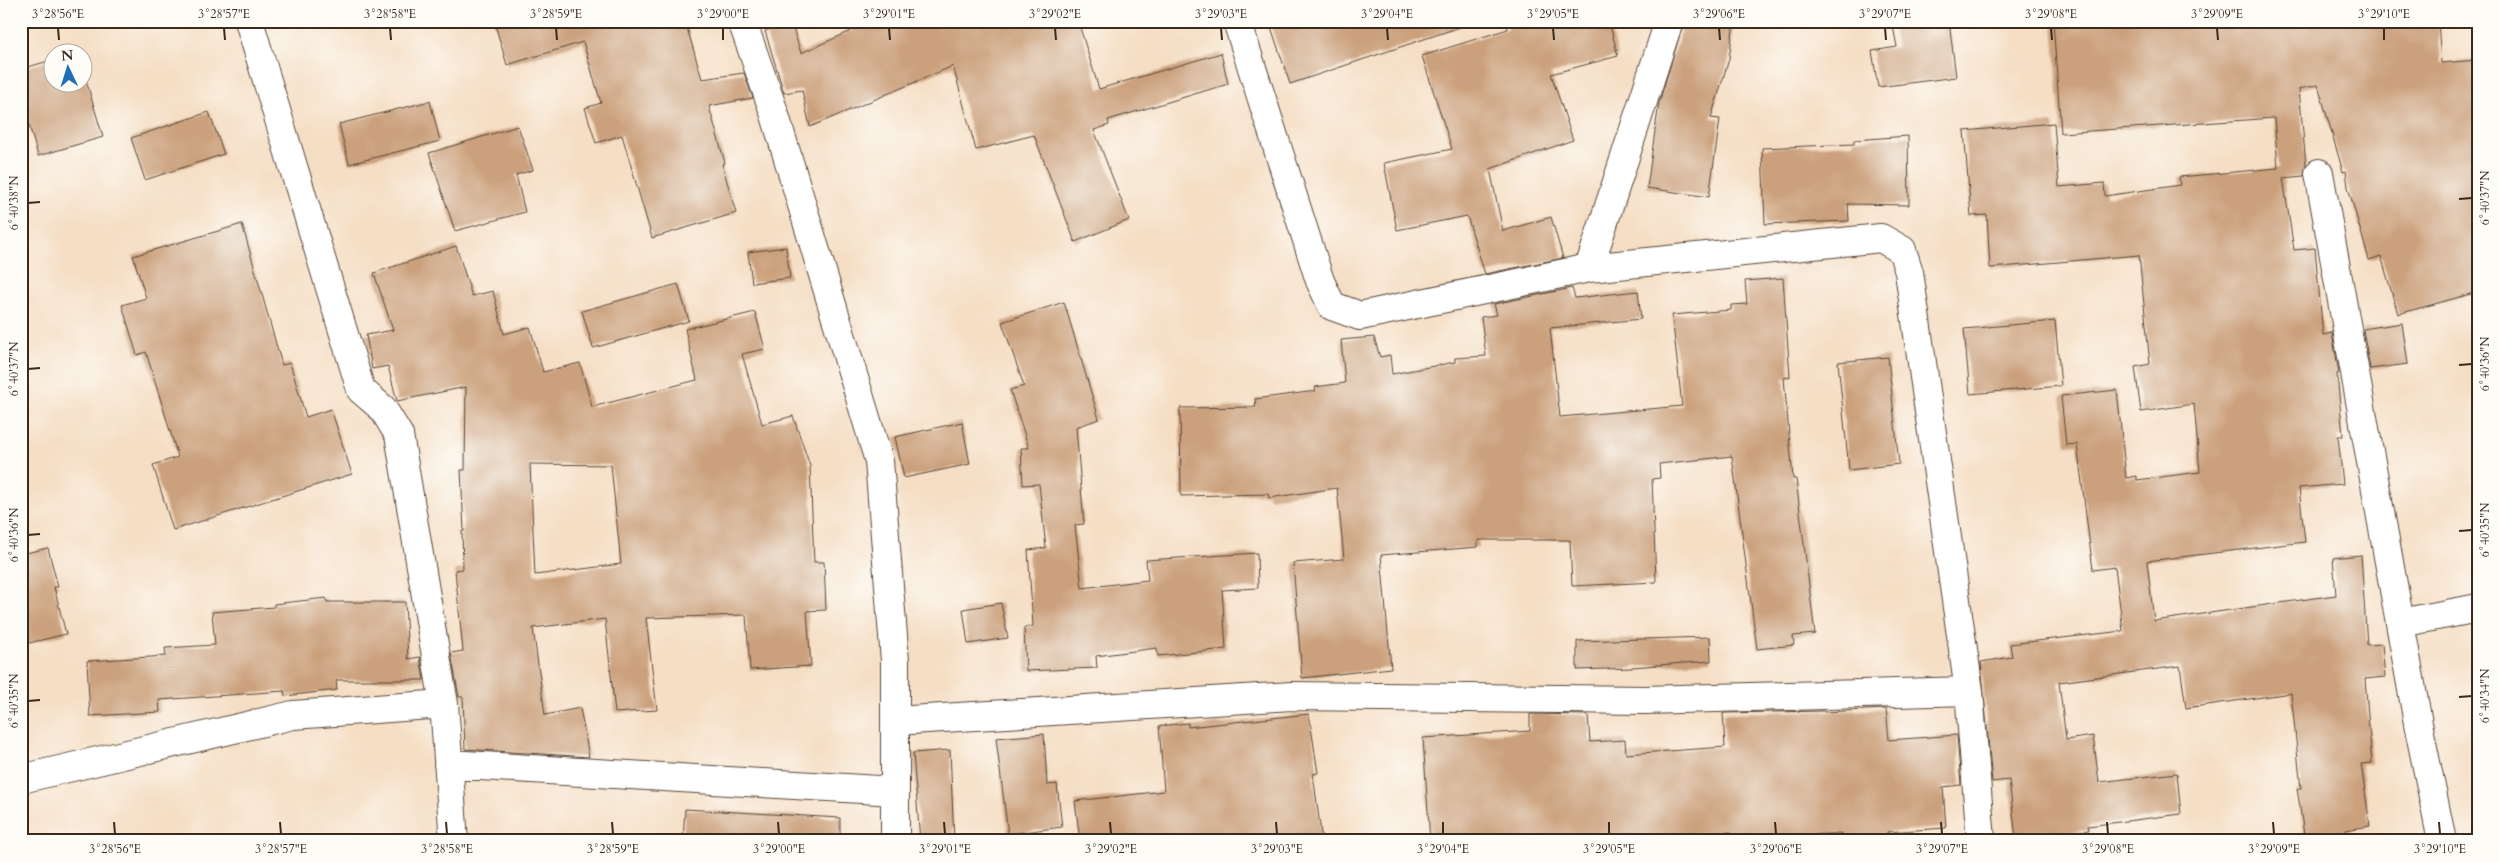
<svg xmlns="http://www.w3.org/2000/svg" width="2499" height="862" font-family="Cardo,serif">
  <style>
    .building { fill: #cba07c; fill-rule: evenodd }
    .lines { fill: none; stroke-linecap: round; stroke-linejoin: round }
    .minor-casing { stroke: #574537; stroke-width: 30 }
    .minor { stroke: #fff; stroke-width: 28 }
    .ticks { fill: none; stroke: #3b2a1e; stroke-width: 2 }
    .neatline { fill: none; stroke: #3b2a1e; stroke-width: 2 }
    .ticks-label { font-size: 12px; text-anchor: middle; fill: #3b2a1e }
  </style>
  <rect width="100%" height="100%" fill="#fdfcf7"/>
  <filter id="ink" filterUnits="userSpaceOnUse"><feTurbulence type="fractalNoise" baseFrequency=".02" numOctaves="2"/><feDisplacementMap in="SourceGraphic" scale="10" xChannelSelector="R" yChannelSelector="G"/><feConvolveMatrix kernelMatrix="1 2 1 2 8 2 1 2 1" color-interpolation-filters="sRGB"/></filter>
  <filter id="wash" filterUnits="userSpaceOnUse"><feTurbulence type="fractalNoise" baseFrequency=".0096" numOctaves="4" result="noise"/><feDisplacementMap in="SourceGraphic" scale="20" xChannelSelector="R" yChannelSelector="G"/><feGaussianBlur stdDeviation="1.12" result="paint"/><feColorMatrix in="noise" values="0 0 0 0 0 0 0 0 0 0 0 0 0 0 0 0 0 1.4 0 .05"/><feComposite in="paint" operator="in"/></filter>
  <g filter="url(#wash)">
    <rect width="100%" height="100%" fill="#f5dec4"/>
    <g id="blocks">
      <!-- building -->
      <path class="building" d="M 494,21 L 685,21 L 702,79 L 744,73 L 753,98 L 709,106 L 725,163 L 722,164 L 736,213 L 652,238 L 622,135 L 596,143 L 585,108 L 601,103 L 583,42 L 507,65 Z
        M 874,21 L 1078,21 L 1099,89 L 1221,53 L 1228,84 L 1108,120 L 1109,125 L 1094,130 L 1129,220 L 1075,242 L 1034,135 L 976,150 L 953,66 L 810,127 L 802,90 L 784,93 L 765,31 L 791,22 L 801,53 Z
        M 1269,21 L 1459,21 L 1460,27 L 1290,84 Z
        M 1506,21 L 1609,21 L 1618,56 L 1551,74 L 1573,140 L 1490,169 L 1503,231 L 1551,217 L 1563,258 L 1485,274 L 1467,216 L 1397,230 L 1384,163 L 1452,149 L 1422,56 L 1508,29 Z
        M 1684,21 L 1734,21 L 1729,59 L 1711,118 L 1720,119 L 1709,197 L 1647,188 L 1659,103 Z
        M 1892,21 L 1949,21 L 1956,77 L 1878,87 L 1872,51 L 1897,47 Z
        M 2053,21 L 2438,21 L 2441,63 L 2478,60 L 2478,292 L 2398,314 L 2381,256 L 2369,260 L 2348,187 L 2346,171 L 2343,172 L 2318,85 L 2299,89 L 2306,165 L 2304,176 L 2283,178 L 2294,250 L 2315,248 L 2323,335 L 2332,333 L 2339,373 L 2337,374 L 2343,436 L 2338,436 L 2343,484 L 2299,488 L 2305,542 L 2147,561 L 2154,621 L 2336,595 L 2333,558 L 2361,555 L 2367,645 L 2382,644 L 2385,677 L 2365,679 L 2372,763 L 2361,764 L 2370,826 L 2346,830 L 2348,841 L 2305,841 L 2297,788 L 2301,788 L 2291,693 L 2186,708 L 2180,666 L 2059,682 L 2066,740 L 2093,736 L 2099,782 L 2177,773 L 2181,814 L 2088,826 L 2089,830 L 2016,838 L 2009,780 L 1992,782 L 1981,662 L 2012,657 L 2010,644 L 2123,631 L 2115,567 L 2093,570 L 2077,444 L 2066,445 L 2061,396 L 2117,390 L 2126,478 L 2137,476 L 2137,480 L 2200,472 L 2194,404 L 2141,412 L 2135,367 L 2150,364 L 2139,255 L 1990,268 L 1987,215 L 1971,216 L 1964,131 L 2054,123 L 2059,187 L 2104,183 L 2105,196 L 2180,185 L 2179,177 L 2278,168 L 2274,118 L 2061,133 Z
        M 52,60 L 52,82 L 82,82 L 82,67 L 103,137 L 38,156 L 21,97 L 21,69 Z
        M 430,101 L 440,141 L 349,164 L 339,124 Z
        M 209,112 L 224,154 L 145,180 L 131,138 Z
        M 518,126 L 533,170 L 516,175 L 525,212 L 455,231 L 429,153 Z
        M 1908,136 L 1909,205 L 1848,204 L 1849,221 L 1765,224 L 1762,148 L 1854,144 L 1854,140 Z
        M 242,224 L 282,365 L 290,363 L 306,417 L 331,409 L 352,474 L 173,530 L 153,465 L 178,457 L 146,352 L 137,355 L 122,305 L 146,298 L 133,256 Z
        M 456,246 L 472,296 L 493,291 L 504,334 L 530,327 L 543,372 L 580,363 L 592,407 L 697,380 L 685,329 L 755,312 L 765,349 L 742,354 L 762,424 L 793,416 L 810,466 L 814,562 L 824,562 L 826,610 L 807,611 L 811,666 L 750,670 L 746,615 L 646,618 L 657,710 L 615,713 L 605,619 L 533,628 L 545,715 L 580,708 L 589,757 L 465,749 L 463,697 L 459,697 L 451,653 L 463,651 L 455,570 L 463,569 L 462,531 L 464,531 L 461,470 L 465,470 L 466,387 L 397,401 L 388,366 L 372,369 L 366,335 L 393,330 L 374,273 ZM 530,464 L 611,465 L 621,564 L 535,575 Z
        M 786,247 L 790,278 L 752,283 L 748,252 Z
        M 1783,278 L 1790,377 L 1784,378 L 1793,479 L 1796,479 L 1815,634 L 1793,636 L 1794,645 L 1757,649 L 1732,456 L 1659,464 L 1660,478 L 1652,479 L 1656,582 L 1572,586 L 1570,540 L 1478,540 L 1478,547 L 1381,555 L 1391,668 L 1302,678 L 1293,563 L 1344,559 L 1337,488 L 1269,498 L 1268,494 L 1181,496 L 1180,408 L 1256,407 L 1255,399 L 1316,391 L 1315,387 L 1345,383 L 1341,340 L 1374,337 L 1380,357 L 1390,355 L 1392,374 L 1455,362 L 1455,358 L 1486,356 L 1481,317 L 1497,315 L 1494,304 L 1572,288 L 1575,298 L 1638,291 L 1641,319 L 1550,328 L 1560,417 L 1682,406 L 1672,315 L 1731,310 L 1731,305 L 1747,304 L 1745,281 Z
        M 678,284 L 689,321 L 593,348 L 582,311 Z
        M 1064,302 L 1099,419 L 1076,427 L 1084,524 L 1075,525 L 1082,588 L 1148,580 L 1146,560 L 1257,553 L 1258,588 L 1222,590 L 1226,649 L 1158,656 L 1157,648 L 1096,656 L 1097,668 L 1026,671 L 1024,628 L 1033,626 L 1028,550 L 1046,548 L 1039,484 L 1023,485 L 1021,448 L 1029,448 L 1010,390 L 1024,386 L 1002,322 Z
        M 2055,321 L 2061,386 L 1970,394 L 1964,329 Z
        M 2402,323 L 2408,364 L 2370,369 L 2363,329 Z
        M 1888,357 L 1899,464 L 1849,470 L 1838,362 Z
        M 962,422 L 970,464 L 904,478 L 895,437 Z
        M 48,548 L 58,587 L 54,587 L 66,634 L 21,645 L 21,554 Z
        M 326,598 L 327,602 L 405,602 L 408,659 L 420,657 L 424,680 L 336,680 L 337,690 L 285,696 L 284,691 L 159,700 L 160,712 L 90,716 L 87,661 L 166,656 L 165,648 L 215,645 L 212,612 L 274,607 L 274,604 Z
        M 1001,603 L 1008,638 L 968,644 L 963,609 Z
        M 1710,637 L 1711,661 L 1632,667 L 1632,668 L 1577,670 L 1577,641 Z
        M 1886,709 L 1889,740 L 1957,735 L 1961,785 L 1943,787 L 1946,828 L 1887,832 L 1887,841 L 1841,841 L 1841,833 L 1731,840 L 1731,832 L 1631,838 L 1632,841 L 1430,841 L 1423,738 L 1530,731 L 1530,714 L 1588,715 L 1590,742 L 1625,740 L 1626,754 L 1725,747 L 1723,713 L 1824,711 L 1824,712 Z
        M 1309,714 L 1318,773 L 1313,774 L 1322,841 L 1080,841 L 1075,801 L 1164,791 L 1159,726 L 1188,723 L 1188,727 Z
        M 1044,734 L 1047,785 L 1057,784 L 1062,827 L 1008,834 L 996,738 Z
        M 950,750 L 954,841 L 920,841 L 913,753 Z
        M 685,809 L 840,818 L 840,841 L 683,841 Z"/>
    </g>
  </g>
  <g filter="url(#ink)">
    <use href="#blocks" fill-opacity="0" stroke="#574537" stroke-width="1"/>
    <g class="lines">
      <defs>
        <path id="minor" d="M 249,21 L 361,390 L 383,409 L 399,435 L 444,704 L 454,841
          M 742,21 L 774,112 L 879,461 L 895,661 L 895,841
          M 1237,21 L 1320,281 L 1332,306 L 1360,316 L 1589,268 L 1881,238 L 1902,250 L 1909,272 L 1969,691 L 1981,841
          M 2319,173 L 2418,723 L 2442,841
          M 1589,268 L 1669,21
          M 2401,623 L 2478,608
          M 895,721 L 1292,696 L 1644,700 L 1969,691
          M 448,764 L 895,791
          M 21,779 L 293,715 L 444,704"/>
      </defs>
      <!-- minor casing -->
      <use href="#minor" class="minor-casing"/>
      <!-- minor -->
      <use href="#minor" class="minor"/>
    </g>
  </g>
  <!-- ticks -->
  <path class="ticks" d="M 58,28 L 59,40M 224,28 L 225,40M 390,28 L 391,40M 556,28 L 557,40M 723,28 L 723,40M 889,28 L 890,40M 1055,28 L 1056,40M 1221,28 L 1222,40M 1387,28 L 1388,40M 1553,28 L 1554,40M 1719,28 L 1720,40M 1885,28 L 1886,40M 2051,28 L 2052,40M 2217,28 L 2218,40M 2384,28 L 2384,40M 2459,199 L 2472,198M 28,203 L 40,202M 2459,365 L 2472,364M 28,369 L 40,368M 2459,531 L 2472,530M 28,535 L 40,534M 2459,697 L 2472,696M 28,701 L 40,700M 114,822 L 115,834M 280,822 L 281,834M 446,822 L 447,834M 612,822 L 613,834M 778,822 L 779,834M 944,822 L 945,834M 1110,822 L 1111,834M 1276,822 L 1277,834M 1443,822 L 1443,834M 1609,822 L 1609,834M 1775,822 L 1776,834M 1941,822 L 1942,834M 2107,822 L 2108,834M 2273,822 L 2274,834M 2439,822 L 2440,834"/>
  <!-- margin -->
  <rect width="2499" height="862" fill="none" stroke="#fdfcf7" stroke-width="55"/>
  <!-- north arrow -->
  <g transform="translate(68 68) rotate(356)"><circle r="24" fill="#fdfcf7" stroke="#afa8a0"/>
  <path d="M0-4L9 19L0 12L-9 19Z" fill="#1f6fb2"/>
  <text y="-8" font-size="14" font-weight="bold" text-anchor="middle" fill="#3b2a1e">N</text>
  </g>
  <rect x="28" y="28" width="2444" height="806" class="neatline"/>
  <g class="ticks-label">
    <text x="58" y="18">3°28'56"E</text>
    <text x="224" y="18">3°28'57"E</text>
    <text x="390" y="18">3°28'58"E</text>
    <text x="556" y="18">3°28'59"E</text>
    <text x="723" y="18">3°29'00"E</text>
    <text x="889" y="18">3°29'01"E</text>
    <text x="1055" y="18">3°29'02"E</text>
    <text x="1221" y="18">3°29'03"E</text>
    <text x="1387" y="18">3°29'04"E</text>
    <text x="1553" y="18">3°29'05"E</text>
    <text x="1719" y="18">3°29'06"E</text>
    <text x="1885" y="18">3°29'07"E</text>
    <text x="2051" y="18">3°29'08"E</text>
    <text x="2217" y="18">3°29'09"E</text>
    <text x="2384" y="18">3°29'10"E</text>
    <text transform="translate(2485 198) rotate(-90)" y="4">6°40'37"N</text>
    <text transform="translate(14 203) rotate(-90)" y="4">6°40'38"N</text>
    <text transform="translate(2485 364) rotate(-90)" y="4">6°40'36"N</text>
    <text transform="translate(14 369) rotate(-90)" y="4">6°40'37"N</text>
    <text transform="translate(2485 530) rotate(-90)" y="4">6°40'35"N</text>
    <text transform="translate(14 535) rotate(-90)" y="4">6°40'36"N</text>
    <text transform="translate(2485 696) rotate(-90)" y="4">6°40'34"N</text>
    <text transform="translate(14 701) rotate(-90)" y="4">6°40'35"N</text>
    <text x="115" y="853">3°28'56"E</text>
    <text x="281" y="853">3°28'57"E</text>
    <text x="447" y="853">3°28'58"E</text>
    <text x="613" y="853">3°28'59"E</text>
    <text x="779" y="853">3°29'00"E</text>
    <text x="945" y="853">3°29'01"E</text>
    <text x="1111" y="853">3°29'02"E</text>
    <text x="1277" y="853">3°29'03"E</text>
    <text x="1443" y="853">3°29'04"E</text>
    <text x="1609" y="853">3°29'05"E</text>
    <text x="1776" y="853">3°29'06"E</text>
    <text x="1942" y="853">3°29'07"E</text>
    <text x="2108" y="853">3°29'08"E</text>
    <text x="2274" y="853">3°29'09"E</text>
    <text x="2440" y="853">3°29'10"E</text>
  </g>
</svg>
